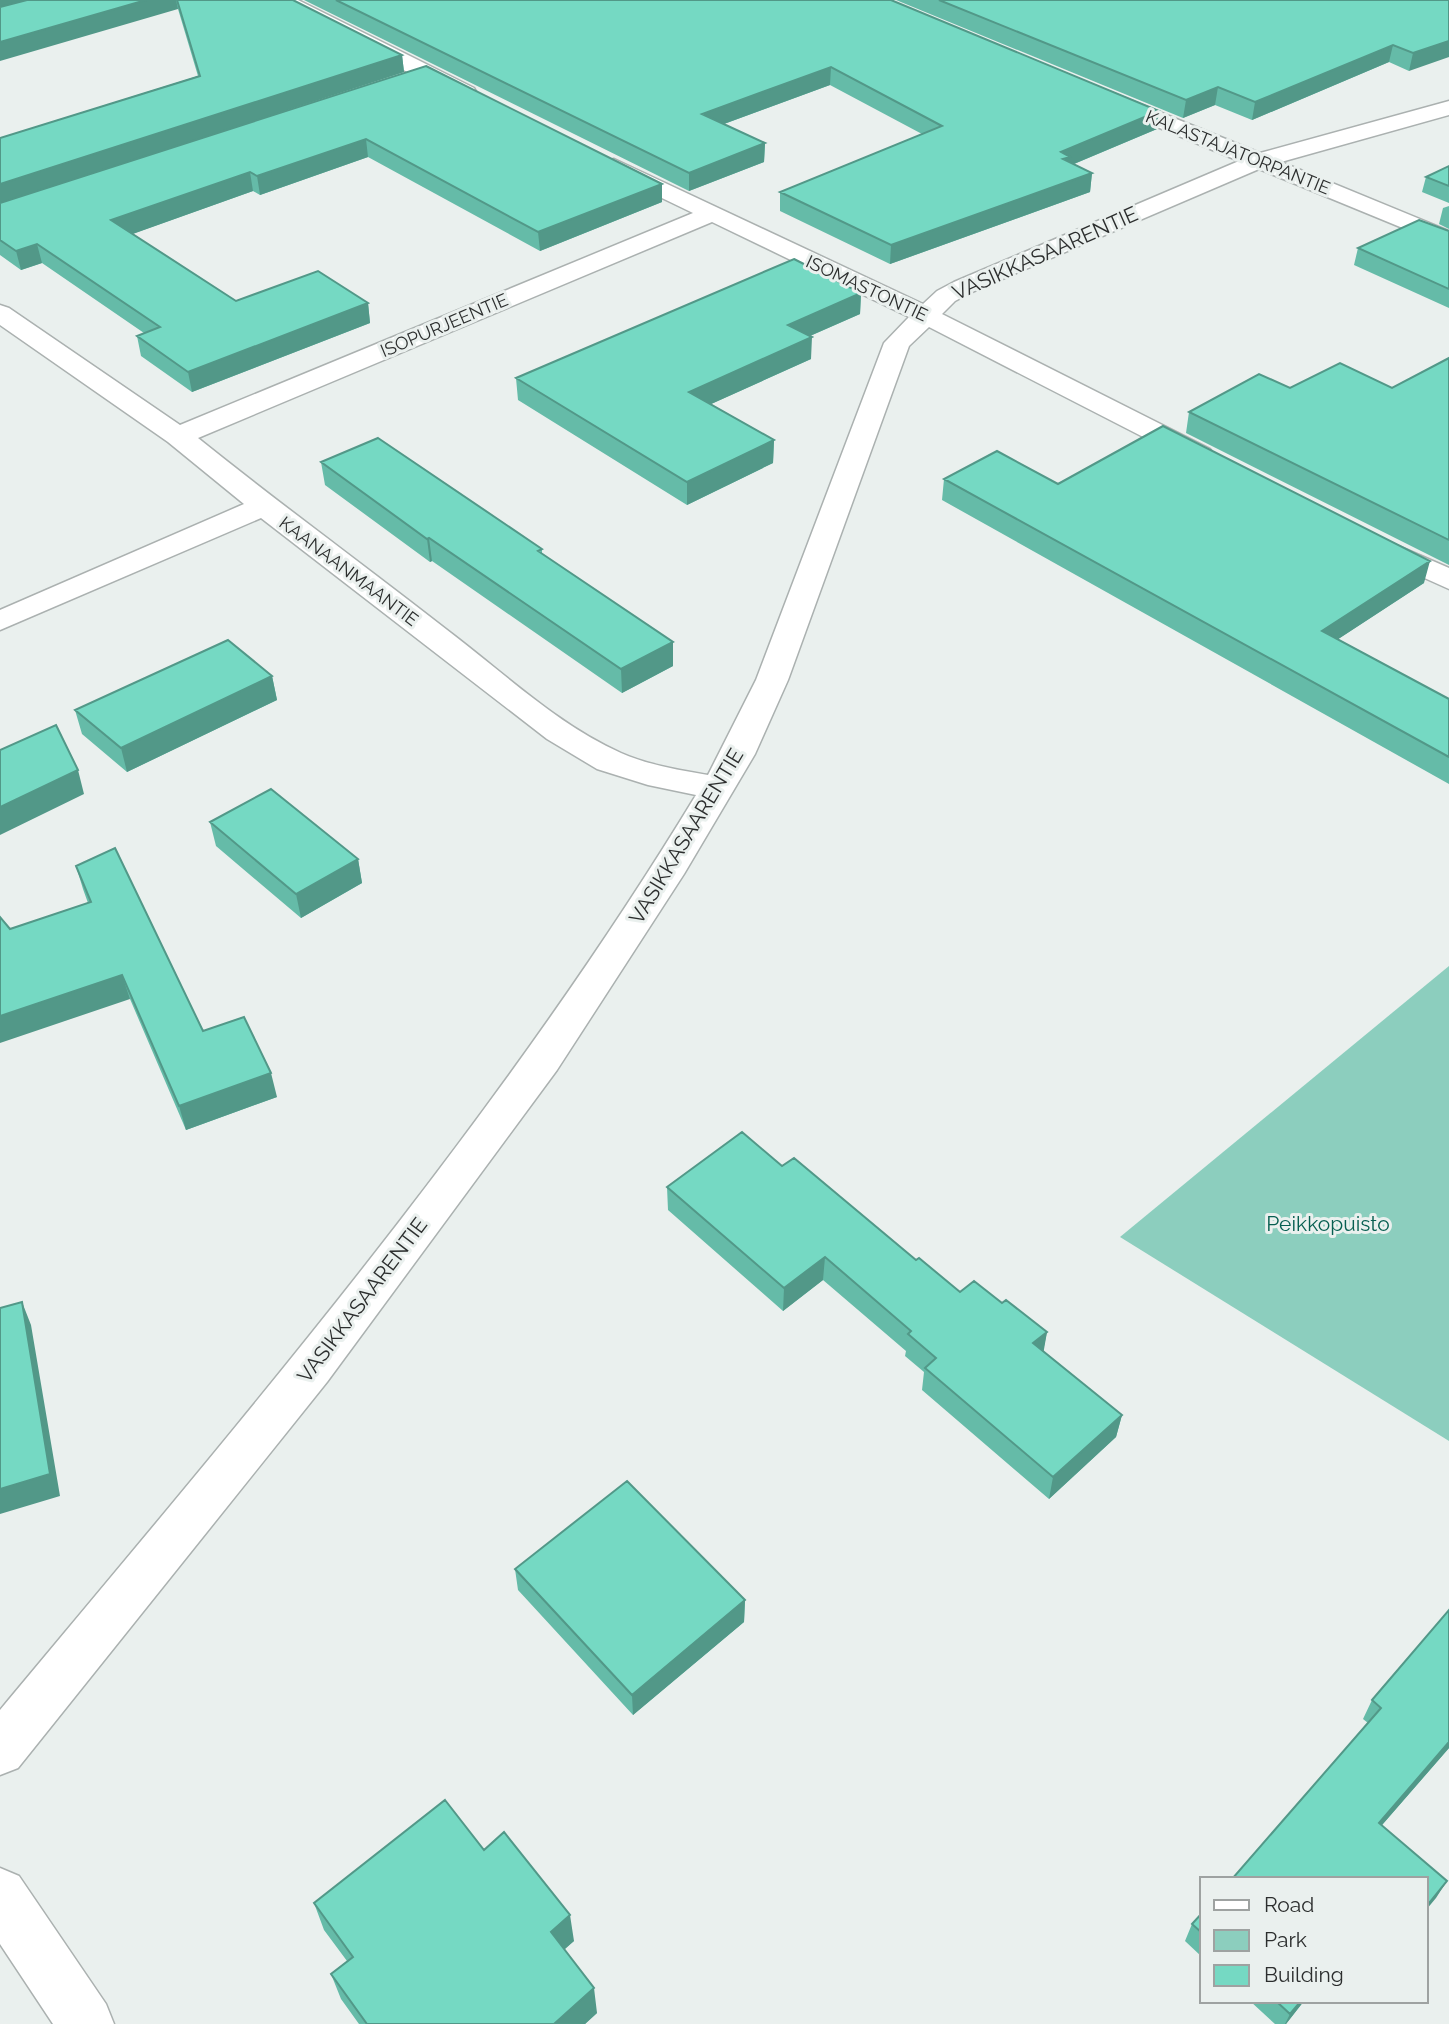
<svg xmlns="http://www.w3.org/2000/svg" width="1449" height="2024" font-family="Raleway,sans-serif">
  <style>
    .green { fill: #8ccebe }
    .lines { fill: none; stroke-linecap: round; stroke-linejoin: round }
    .minor-casing { stroke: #abb1b0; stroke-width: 3 }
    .minor { fill: #fff; fill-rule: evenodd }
    .wall { fill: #65bba8 }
    .shaded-wall { fill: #529888 }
    .building { fill: #75d9c3; stroke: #529888; stroke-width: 2 }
    .labels { text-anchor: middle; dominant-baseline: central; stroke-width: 6; stroke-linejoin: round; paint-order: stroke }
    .far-street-label { font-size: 18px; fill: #2c2e2e; stroke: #eaf0ee }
    .street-label { font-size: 21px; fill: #2c2e2e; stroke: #eaf0ee }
    .park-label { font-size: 21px; fill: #075f51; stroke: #eaf0ee }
  </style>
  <rect width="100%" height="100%" fill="#eaf0ee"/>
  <!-- green -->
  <path class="green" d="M 1449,966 L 1449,1441 L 1120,1237 Z"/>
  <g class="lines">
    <defs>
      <path id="minor" d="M 272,0 L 298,0 L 474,88 L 477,93 L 474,98 L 458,98 L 275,4 Z
        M 1110,92 L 1260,153 L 1449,101 L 1449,115 L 1281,162 L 1449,231 L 1449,247 L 1259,169 L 972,292 L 955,301 L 942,314 L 1210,449 L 1214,455 L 1210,461 L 1200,464 L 1190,461 L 929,327 L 909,346 L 788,680 L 755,754 L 684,874 L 557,1070 L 327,1382 L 18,1768 L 0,1775 L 0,1710 C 245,1416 497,1123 696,795 L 648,785 L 597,769 L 547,739 L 261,518 L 0,630 L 0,610 L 244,504 L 168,442 L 0,325 L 0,305 L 9,308 L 180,425 L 693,213 L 606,171 L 602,166 L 606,161 L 614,159 L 923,304 L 937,291 L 954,282 L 1239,161 L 1102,104 L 1099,99 L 1102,94 ZM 712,222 L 909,317 L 884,343 L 756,680 L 708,775 C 679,770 648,765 621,753 C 558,725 505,674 451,633 C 367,567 281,505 198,438 Z
        M 1382,539 L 1449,568 L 1449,589 L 1371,554 L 1367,548 L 1371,542 Z
        M 0,1868 L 19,1876 L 106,2004 L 114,2024 L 53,2024 L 0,1944 Z"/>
    </defs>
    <!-- minor casing -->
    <use href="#minor" class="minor-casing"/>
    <!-- minor -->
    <use href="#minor" class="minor"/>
  </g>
  <!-- wall -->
  <path class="wall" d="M 0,0 L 293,0 L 402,55 L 404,72 L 263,118 L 426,66 L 662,202 L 540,251 L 368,157 L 260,195 L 253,191 L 132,234 L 236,301 L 368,303 L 370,323 L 192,392 L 141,356 L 137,336 L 144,333 L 42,263 L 21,270 L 0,255 L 0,138 L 198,76 L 178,9 Z
    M 304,0 L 890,0 L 1157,129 L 1074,164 L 1092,173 L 1090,192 L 890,264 L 780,211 L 780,192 L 922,134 L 830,85 L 724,124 L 765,143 L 764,162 L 689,191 Z
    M 896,0 L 1449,0 L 1409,71 L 1389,62 L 1252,120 L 1215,105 L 1183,118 Z
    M 1449,166 L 1449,203 L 1422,192 L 1426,177 Z
    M 1449,206 L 1449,229 L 1439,224 L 1443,208 Z
    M 1449,231 L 1449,308 L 1354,265 L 1358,248 Z
    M 861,293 L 860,314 L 810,336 L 811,359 L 711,404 L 774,440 L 773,463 L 687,505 L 518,400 L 516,378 Z
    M 1449,358 L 1449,565 L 1186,433 L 1189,412 L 1392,388 Z
    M 321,462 L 542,549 L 542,554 L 673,642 L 673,666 L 622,693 L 432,561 L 430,562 L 325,485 Z
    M 944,479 L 1058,484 L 1424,583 L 1338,639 L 1449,699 L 1449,784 L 942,500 Z
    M 272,676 L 277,700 L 127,772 L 82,734 L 75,710 Z
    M 210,822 L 358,859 L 362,883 L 301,918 L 216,846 Z
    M 76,866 L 203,1031 L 277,1097 L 186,1130 L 130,999 L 10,929 L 88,903 L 83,889 Z
    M 782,1166 L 960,1292 L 1002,1303 L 1047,1332 L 1043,1351 L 1122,1415 L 1116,1437 L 1049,1499 L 922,1390 L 924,1372 L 905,1356 L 906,1351 L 823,1280 L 783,1311 L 668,1210 L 667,1187 Z
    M 515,1569 L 745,1600 L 744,1622 L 633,1715 L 518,1590 Z
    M 1449,1610 L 1449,1748 L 1382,1825 L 1436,1898 L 1232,1879 L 1368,1723 L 1363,1719 L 1372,1700 Z
    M 484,1850 L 574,1941 L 564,1949 L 597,2013 L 585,2024 L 359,2024 L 341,1999 L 331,1974 L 347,1961 L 324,1930 L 314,1903 Z
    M 1202,1913 L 1202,1957 L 1185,1941 L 1192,1924 Z
    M 1250,2001 L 1304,2001 L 1286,2024 L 1275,2024 Z"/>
  <!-- shaded-wall -->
  <path class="shaded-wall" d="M 0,0 L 30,0 L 0,9 Z
    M 146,0 L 176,0 L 178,9 L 0,61 L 0,42 Z
    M 1449,41 L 1449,57 L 1409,71 L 1413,53 Z
    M 1393,45 L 1389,62 L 1252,120 L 1255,102 Z
    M 402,55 L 404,72 L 0,204 L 0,184 Z
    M 831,67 L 830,85 L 702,132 L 702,114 Z
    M 1218,87 L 1215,105 L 1183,118 L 1186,100 Z
    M 1159,111 L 1157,129 L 1069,166 L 1068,175 L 1061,152 Z
    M 366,139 L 368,157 L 260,195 L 257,176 Z
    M 765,143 L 764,162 L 689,191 L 689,173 Z
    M 250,172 L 253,191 L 116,240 L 111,220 Z
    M 1092,173 L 1090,192 L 890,264 L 891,245 Z
    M 662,184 L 662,202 L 540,251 L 538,232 Z
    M 37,244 L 42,263 L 21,270 L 16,251 Z
    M 861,293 L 860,314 L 787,346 L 788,325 Z
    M 368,303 L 370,323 L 192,392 L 188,372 Z
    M 812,337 L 811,359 L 689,414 L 689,392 Z
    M 774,440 L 773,463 L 687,505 L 687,482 Z
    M 429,538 L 432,561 L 430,562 L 427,539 Z
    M 1430,561 L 1424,583 L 1317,653 L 1322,631 Z
    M 673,642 L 673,666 L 622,693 L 621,669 Z
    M 272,676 L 277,700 L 127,772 L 121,748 Z
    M 78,770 L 84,794 L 0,835 L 0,807 Z
    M 358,859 L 362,883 L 301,918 L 296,894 Z
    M 122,975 L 130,999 L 0,1043 L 0,1016 Z
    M 271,1073 L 277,1097 L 186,1130 L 179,1106 Z
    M 825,1257 L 823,1280 L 783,1311 L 784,1288 Z
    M 22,1302 L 31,1325 L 60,1496 L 0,1514 L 0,1489 Z
    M 1047,1332 L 1043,1355 L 1033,1343 Z
    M 1122,1415 L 1116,1437 L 1049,1499 L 1053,1477 Z
    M 745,1600 L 744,1622 L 633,1715 L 632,1695 Z
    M 1449,1742 L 1449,1748 L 1369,1840 L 1379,1823 Z
    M 1447,1881 L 1436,1898 L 1426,1910 L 1426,1907 Z
    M 570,1915 L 574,1941 L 555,1958 L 551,1932 Z
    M 594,1988 L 597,2013 L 585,2024 L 554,2024 Z
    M 1301,2001 L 1304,2001 L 1286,2024 L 1285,2024 L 1290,2014 Z"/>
  <!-- building -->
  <path class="building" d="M 27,0 L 146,0 L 0,42 L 0,7 Z
    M 177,0 L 293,0 L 402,55 L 0,184 L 0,138 L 200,76 Z
    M 336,0 L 891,0 L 1159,111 L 1061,152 L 1070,157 L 1063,159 L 1092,173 L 891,245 L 780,192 L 942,126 L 831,67 L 702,114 L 765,143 L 689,173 Z
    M 939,0 L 1449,0 L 1449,41 L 1413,53 L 1393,45 L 1255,102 L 1218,87 L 1186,100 Z
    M 426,66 L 662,184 L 538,232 L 366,139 L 257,176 L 250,172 L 111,220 L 236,301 L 318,271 L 368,303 L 188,372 L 137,336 L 160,327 L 37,244 L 16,251 L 0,240 L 0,203 Z
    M 1449,166 L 1449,186 L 1426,177 Z
    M 1419,220 L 1449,231 L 1449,289 L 1358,248 Z
    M 794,259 L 861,293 L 788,325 L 812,337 L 689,392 L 774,440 L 687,482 L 516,378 Z
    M 1449,358 L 1449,540 L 1189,412 L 1259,374 L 1290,388 L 1340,363 L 1392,388 Z
    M 1163,426 L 1430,561 L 1322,631 L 1449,699 L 1449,757 L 944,479 L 997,451 L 1058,484 Z
    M 378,438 L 542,549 L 538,551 L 673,642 L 621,669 L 429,538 L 427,539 L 321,462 Z
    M 228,640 L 272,676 L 121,748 L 75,710 Z
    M 56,725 L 78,770 L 0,807 L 0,750 Z
    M 271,789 L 358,859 L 296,894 L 210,822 Z
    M 115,848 L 203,1031 L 244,1017 L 271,1073 L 179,1106 L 122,975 L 0,1016 L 0,917 L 10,929 L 91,902 L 76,866 Z
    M 742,1132 L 782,1166 L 794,1158 L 916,1260 L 919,1258 L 960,1292 L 974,1281 L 1002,1303 L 1006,1300 L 1047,1332 L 1033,1343 L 1122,1415 L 1053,1477 L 925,1368 L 936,1358 L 908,1334 L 911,1331 L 825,1257 L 784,1288 L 667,1187 Z
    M 22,1302 L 50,1474 L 0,1489 L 0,1308 Z
    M 627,1481 L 745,1600 L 632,1695 L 515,1569 Z
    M 1449,1610 L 1449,1742 L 1379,1823 L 1447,1881 L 1426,1907 L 1426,1879 L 1232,1879 L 1381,1708 L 1372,1700 Z
    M 445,1800 L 484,1850 L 504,1832 L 570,1915 L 551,1932 L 594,1988 L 554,2024 L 367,2024 L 331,1974 L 353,1957 L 314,1903 Z
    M 1202,1913 L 1202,1933 L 1192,1924 Z
    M 1276,2001 L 1301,2001 L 1290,2014 Z"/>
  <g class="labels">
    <!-- far-street labels -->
    <g class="far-street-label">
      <text transform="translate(1238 152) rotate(22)">KALASTAJATORPANTIE</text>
      <text transform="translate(867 288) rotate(25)">ISOMASTONTIE</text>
      <text transform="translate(444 325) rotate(-23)">ISOPURJEENTIE</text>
      <text transform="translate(349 571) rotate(37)">KAANAANMAANTIE</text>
    </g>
    <!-- street labels -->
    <g class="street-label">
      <text transform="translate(1045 253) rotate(-24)">VASIKKASAARENTIE</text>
      <text transform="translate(686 836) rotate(-59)">VASIKKASAARENTIE</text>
      <text transform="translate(362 1300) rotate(-53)">VASIKKASAARENTIE</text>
    </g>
    <!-- park labels -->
    <g class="park-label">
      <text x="1328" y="1223">Peikkopuisto</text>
    </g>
  </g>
  <!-- legend -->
  <rect x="1200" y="1877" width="228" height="126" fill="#eaf0ee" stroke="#9ea2a1" stroke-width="2"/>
  <rect x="1214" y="1900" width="35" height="10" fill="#ffffff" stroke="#9ea2a1" stroke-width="2"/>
  <text x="1264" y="1912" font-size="21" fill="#2c2e2e">Road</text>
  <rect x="1214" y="1930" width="35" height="21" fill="#8ccebe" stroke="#9ea2a1" stroke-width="2"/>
  <text x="1264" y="1947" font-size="21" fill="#2c2e2e">Park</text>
  <rect x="1214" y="1965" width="35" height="21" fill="#75d9c3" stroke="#9ea2a1" stroke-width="2"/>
  <text x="1264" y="1982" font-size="21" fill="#2c2e2e">Building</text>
</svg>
